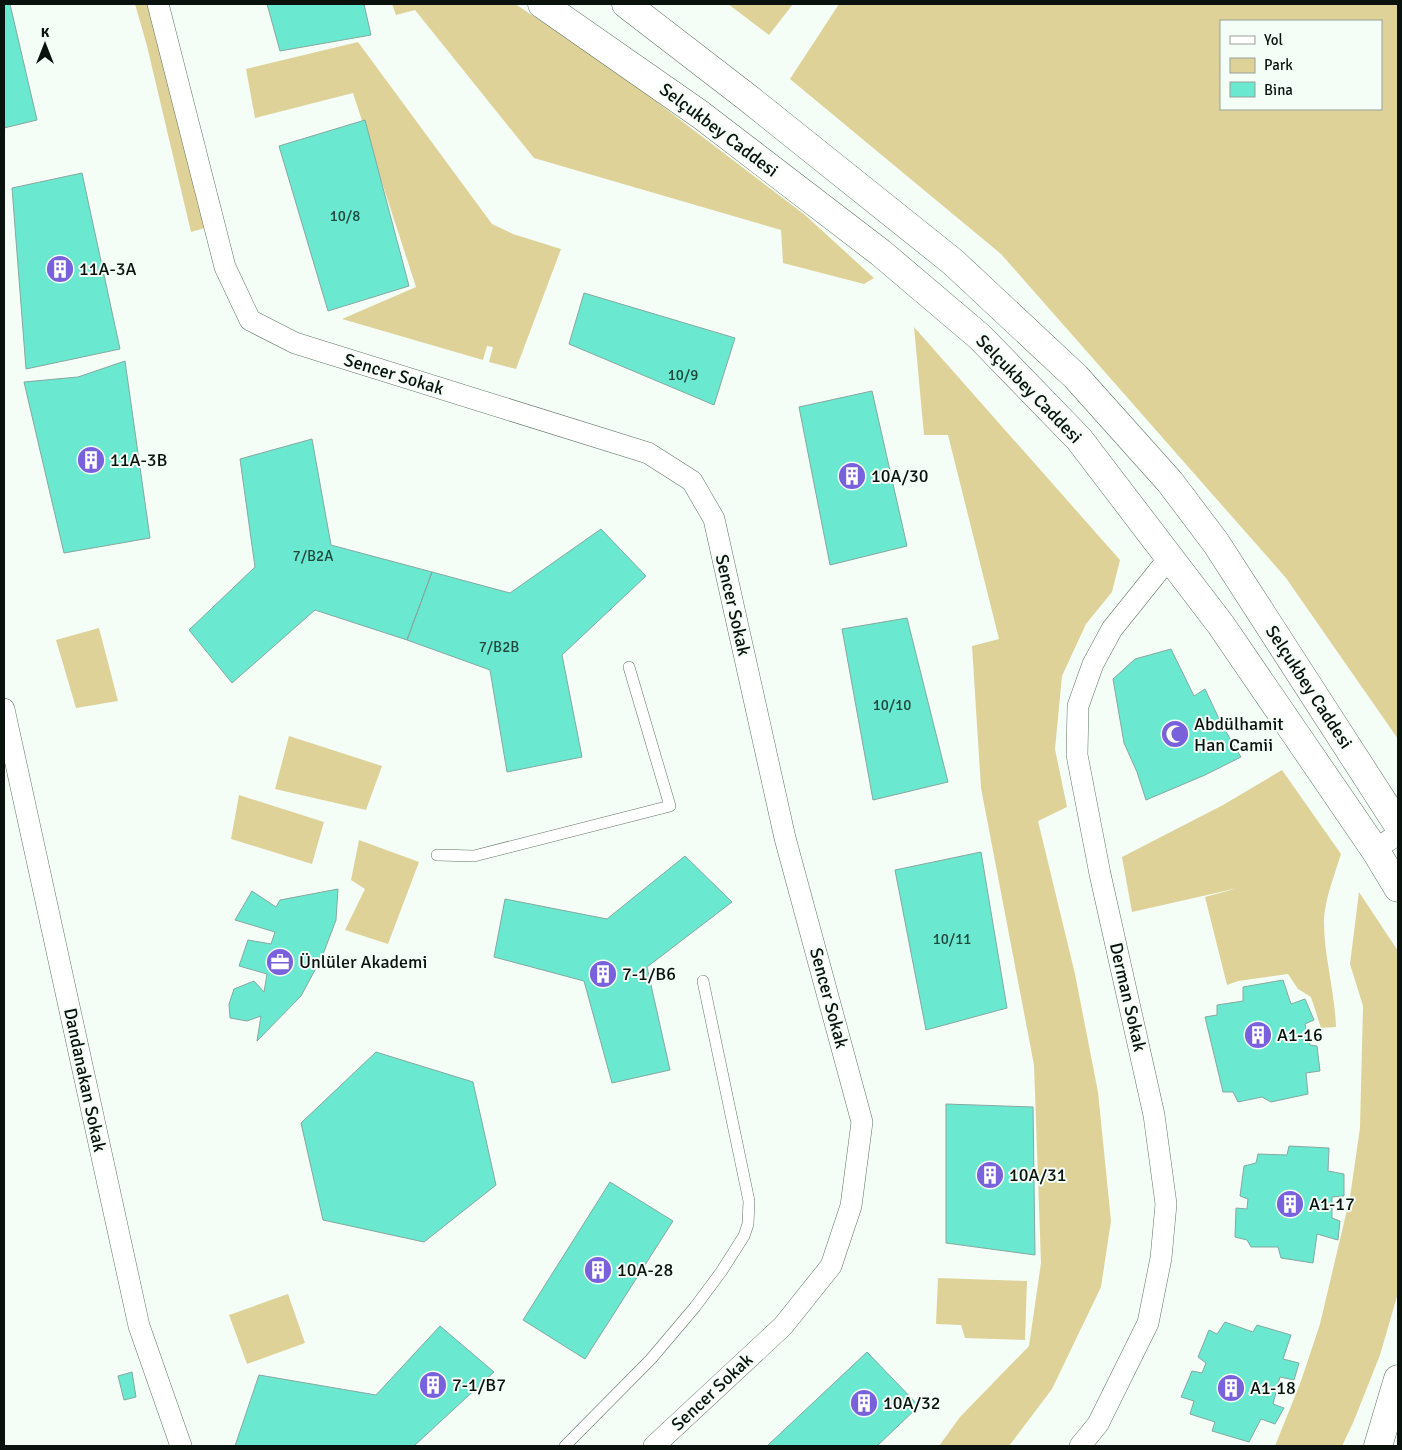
<svg xmlns="http://www.w3.org/2000/svg" width="1402" height="1450" font-family="Signika,sans-serif">
  <style>
    .green { fill: #ded299; fill-rule: evenodd }
    .building { fill: #6ae8d0; stroke: #86a8a0 }
    .lines { fill: none; stroke-linecap: round; stroke-linejoin: round }
    .service-casing { stroke: #5f7664; stroke-width: 12 }
    .minor-casing { stroke: #5f7664; stroke-width: 22 }
    .tertiary-casing { stroke: #5f7664; stroke-width: 29 }
    .service { stroke: #fff; stroke-width: 11 }
    .minor { stroke: #fff; stroke-width: 21 }
    .tertiary { stroke: #fff; stroke-width: 28 }
    .labels { text-anchor: middle; dominant-baseline: central; stroke-width: 4; stroke-linejoin: round; paint-order: stroke }
    .number-label { font-size: 15px; fill: #21483d }
    .street-label { font-size: 18px; fill: #09120c; stroke: #f4fef6 }
    .poi-label { font-size: 18px; fill: #09120c; stroke: #f4fef6; text-anchor: start }
  </style>
  <rect width="100%" height="100%" fill="#f4fef6"/>
  <!-- green -->
  <path class="green" d="M 135,4 L 158,4 L 215,225 L 191,232 L 147,46 Z
    M 392,4 L 515,4 L 607,64 L 805,215 L 874,278 L 864,284 L 783,263 L 781,230 L 534,158 L 415,10 L 396,15 Z
    M 728,4 L 793,4 L 769,35 Z
    M 839,4 L 1398,4 L 1398,739 L 1286,578 L 1001,254 L 790,79 ZM 1221,21 L 1381,21 L 1381,109 L 1221,109 Z
    M 358,42 L 492,224 L 513,234 L 561,249 L 516,369 L 489,362 L 493,347 L 487,346 L 483,360 L 342,319 L 416,287 L 353,93 L 255,118 L 246,69 Z
    M 914,327 L 1120,560 L 1112,592 L 1086,624 L 1062,676 L 1055,749 L 1067,807 L 1038,821 L 1075,974 L 1098,1092 L 1111,1221 L 1101,1287 L 1052,1389 L 1009,1446 L 939,1446 L 960,1417 L 1029,1346 L 1041,1263 L 1034,1065 L 981,788 L 972,646 L 999,639 L 948,435 L 924,435 Z
    M 99,628 L 118,701 L 76,708 L 56,640 Z
    M 289,736 L 382,766 L 366,810 L 275,789 Z
    M 1282,770 L 1341,854 C 1335,874 1324,901 1324,922 C 1324,957 1335,992 1336,1027 L 1321,1028 L 1311,997 L 1298,989 L 1288,974 L 1238,981 L 1227,985 L 1205,897 L 1238,888 L 1132,912 L 1122,857 L 1223,805 Z
    M 239,795 L 324,822 L 312,864 L 231,839 Z
    M 359,840 L 419,862 L 388,944 L 345,930 L 365,889 L 351,880 Z
    M 1359,892 L 1398,951 L 1398,1293 L 1380,1355 L 1353,1423 L 1342,1446 L 1275,1446 L 1301,1381 L 1320,1324 L 1350,1197 L 1360,1128 L 1363,1006 L 1350,964 Z
    M 938,1278 L 1027,1281 L 1025,1340 L 965,1338 L 961,1325 L 936,1324 Z
    M 288,1294 L 305,1343 L 247,1364 L 229,1315 Z"/>
  <!-- building -->
  <path class="building" d="M 4,4 L 10,4 L 37,120 L 4,128 Z
    M 267,4 L 364,4 L 371,35 L 280,51 Z
    M 365,120 L 409,286 L 328,311 L 279,146 Z
    M 82,173 L 120,349 L 26,369 L 12,188 Z
    M 584,293 L 735,338 L 714,405 L 569,344 Z
    M 125,361 L 150,538 L 64,553 L 24,382 L 78,377 Z
    M 872,391 L 907,546 L 830,565 L 799,407 Z
    M 312,439 L 331,545 L 432,572 L 407,640 L 315,610 L 232,683 L 189,630 L 255,567 L 240,459 Z
    M 601,529 L 646,576 L 562,655 L 582,757 L 507,772 L 490,670 L 407,640 L 432,572 L 510,593 Z
    M 907,618 L 948,782 L 873,800 L 842,629 Z
    M 1171,649 L 1194,696 L 1205,689 L 1222,725 L 1241,757 L 1205,775 L 1146,800 L 1137,772 L 1124,743 L 1113,679 L 1135,659 Z
    M 981,852 L 1007,1008 L 926,1030 L 895,870 Z
    M 685,856 L 732,902 L 647,967 L 670,1070 L 612,1083 L 584,981 L 494,957 L 505,899 L 607,919 Z
    M 338,889 L 336,920 L 322,957 L 301,996 L 257,1041 L 261,1016 L 247,1021 L 230,1018 L 229,1004 L 234,989 L 254,981 L 264,992 L 267,974 L 239,966 L 248,940 L 271,944 L 275,932 L 235,920 L 252,891 L 276,907 L 280,900 Z
    M 1283,980 L 1291,1004 L 1305,999 L 1314,1020 L 1305,1024 L 1310,1045 L 1317,1046 L 1320,1071 L 1306,1073 L 1308,1094 L 1271,1102 L 1262,1097 L 1238,1102 L 1233,1092 L 1223,1092 L 1205,1017 L 1217,1015 L 1217,1005 L 1243,1001 L 1243,987 Z
    M 376,1052 L 473,1082 L 496,1185 L 424,1242 L 323,1220 L 301,1123 Z
    M 946,1104 L 1033,1107 L 1035,1255 L 946,1243 Z
    M 1289,1146 L 1329,1148 L 1328,1171 L 1344,1174 L 1344,1196 L 1332,1197 L 1332,1218 L 1340,1221 L 1338,1240 L 1317,1234 L 1313,1263 L 1281,1258 L 1278,1247 L 1251,1247 L 1247,1240 L 1235,1237 L 1236,1208 L 1247,1209 L 1248,1199 L 1240,1196 L 1244,1166 L 1256,1163 L 1258,1154 L 1287,1155 Z
    M 610,1182 L 673,1221 L 585,1359 L 523,1320 Z
    M 1225,1322 L 1253,1332 L 1257,1325 L 1291,1335 L 1283,1359 L 1299,1363 L 1294,1380 L 1280,1377 L 1273,1404 L 1284,1408 L 1275,1424 L 1261,1419 L 1249,1442 L 1212,1431 L 1215,1422 L 1190,1414 L 1194,1401 L 1181,1397 L 1192,1371 L 1202,1373 L 1206,1363 L 1198,1357 L 1209,1330 L 1217,1334 Z
    M 440,1326 L 494,1372 L 414,1446 L 235,1446 L 259,1375 L 376,1395 Z
    M 867,1352 L 919,1406 L 877,1446 L 767,1446 Z
    M 132,1372 L 136,1397 L 124,1400 L 118,1376 Z"/>
  <g class="lines">
    <defs>
      <path id="service" d="M 437,855 L 474,856 L 670,806 L 629,667
        M 565,1446 L 651,1359 L 695,1307 L 721,1272 L 744,1236 L 748,1224 L 749,1201 L 703,981"/>
      <path id="minor" d="M 158,4 L 225,267 L 250,320 L 295,343 L 648,453 L 692,481 L 714,519 L 785,838 L 862,1122 L 851,1206 L 831,1266 L 783,1326 L 654,1446
        M 4,709 L 139,1326 L 181,1446
        M 1375,850 L 1398,834
        M 1080,1446 L 1098,1424 L 1148,1323 L 1161,1258 L 1166,1204 L 1154,1115 L 1100,874 L 1077,755 L 1078,706 L 1093,664 L 1112,629 L 1169,558"/>
      <path id="tertiary" d="M 542,4 L 701,115 L 881,253 L 980,337 L 1079,439 L 1221,625 L 1375,850 L 1398,888
        M 626,4 L 748,98 L 953,262 L 1076,377 L 1170,482 L 1216,543 L 1398,825
        M 1378,1446 L 1398,1379"/>
    </defs>
    <!-- service casing -->
    <use href="#service" class="service-casing"/>
    <!-- minor casing -->
    <use href="#minor" class="minor-casing"/>
    <!-- tertiary casing -->
    <use href="#tertiary" class="tertiary-casing"/>
    <!-- service -->
    <use href="#service" class="service"/>
    <!-- minor -->
    <use href="#minor" class="minor"/>
    <!-- tertiary -->
    <use href="#tertiary" class="tertiary"/>
  </g>
  <!-- icons -->
  <defs>
    <symbol id="building-disc" viewBox="-11 -11 22 22"><circle r="9.5" fill="#7961dc" stroke="#f4fef6"/><path d="M-4-6H4V6H1V3H-1V6H-4ZM-2.5-4.3h1.7v1.8h-1.7ZM.8-4.3h1.7v1.8H.8ZM-2.5-1h1.7V.8h-1.7ZM.8-1h1.7V.8H.8Z" fill="#fff"/></symbol>
    <symbol id="mosque-disc" viewBox="-11 -11 22 22"><circle r="9.5" fill="#7961dc" stroke="#f4fef6"/><path d="M3.5-4.9A6 6 0 1 0 3.5 4.9A5 5 0 1 1 3.5-4.9Z" fill="#fff"/></symbol>
    <symbol id="office-disc" viewBox="-11 -11 22 22"><circle r="9.5" fill="#7961dc" stroke="#f4fef6"/><path d="M-6-3h4V-5.5h4V-3h4V5H-6ZM-1-4.5V-3h2v-1.5ZM-6 0V1H6V0Z" fill="#fff"/></symbol>
  </defs>
  <g fill-rule="evenodd">
    <use href="#building-disc" x="44" y="253" width="32" height="32"/>
    <use href="#building-disc" x="75" y="444" width="32" height="32"/>
    <use href="#building-disc" x="836" y="460" width="32" height="32"/>
    <use href="#mosque-disc" x="1159" y="718" width="32" height="32"/>
    <use href="#office-disc" x="264" y="946" width="32" height="32"/>
    <use href="#building-disc" x="587" y="958" width="32" height="32"/>
    <use href="#building-disc" x="1242" y="1019" width="32" height="32"/>
    <use href="#building-disc" x="974" y="1159" width="32" height="32"/>
    <use href="#building-disc" x="1274" y="1188" width="32" height="32"/>
    <use href="#building-disc" x="582" y="1254" width="32" height="32"/>
    <use href="#building-disc" x="417" y="1369" width="32" height="32"/>
    <use href="#building-disc" x="1215" y="1372" width="32" height="32"/>
    <use href="#building-disc" x="848" y="1387" width="32" height="32"/>
  </g>
  <g class="labels">
    <!-- number labels -->
    <g class="number-label">
      <text x="345" y="216">10/8</text>
      <text x="683" y="375">10/9</text>
      <text x="313" y="556">7/B2A</text>
      <text x="499" y="647">7/B2B</text>
      <text x="892" y="705">10/10</text>
      <text x="952" y="939">10/11</text>
    </g>
    <!-- street labels -->
    <g class="street-label">
      <text transform="translate(719 130) rotate(37)">Selçukbey Caddesi</text>
      <text transform="translate(394 374) rotate(17)">Sencer Sokak</text>
      <text transform="translate(1029 389) rotate(46)">Selçukbey Caddesi</text>
      <text transform="translate(733 605) rotate(77)">Sencer Sokak</text>
      <text transform="translate(1309 687) rotate(57)">Selçukbey Caddesi</text>
      <text transform="translate(1128 997) rotate(77)">Derman Sokak</text>
      <text transform="translate(829 998) rotate(75)">Sencer Sokak</text>
      <text transform="translate(85 1080) rotate(78)">Dandanakan Sokak</text>
      <text transform="translate(712 1392) rotate(-43)">Sencer Sokak</text>
    </g>
    <!-- poi labels -->
    <g class="poi-label">
      <text x="79" y="269">11A-3A</text>
      <text x="110" y="460">11A-3B</text>
      <text x="871" y="476">10A/30</text>
      <text x="1194" y="724">Abdülhamit<tspan x="1194" dy="21">Han Camii</tspan></text>
      <text x="299" y="962">Ünlüler Akademi</text>
      <text x="622" y="974">7-1/B6</text>
      <text x="1277" y="1035">A1-16</text>
      <text x="1009" y="1175">10A/31</text>
      <text x="1309" y="1204">A1-17</text>
      <text x="617" y="1270">10A-28</text>
      <text x="452" y="1385">7-1/B7</text>
      <text x="1250" y="1388">A1-18</text>
      <text x="883" y="1403">10A/32</text>
    </g>
  </g>
  <!-- border -->
  <rect width="1402" height="1450" fill="none" stroke="#09120c" stroke-width="10"/>
  <!-- legend -->
  <rect x="1220" y="20" width="162" height="90" fill="#f4fef6" stroke="#96a098"/>
  <rect x="1230" y="36" width="25" height="8" fill="#ffffff" stroke="#96a098"/>
  <text x="1264" y="45" font-size="15" fill="#09120c">Yol</text>
  <rect x="1230" y="58" width="25" height="15" fill="#ded299" stroke="#96a098"/>
  <text x="1264" y="70" font-size="15" fill="#09120c">Park</text>
  <rect x="1230" y="82" width="25" height="15" fill="#6ae8d0" stroke="#96a098"/>
  <text x="1264" y="95" font-size="15" fill="#09120c">Bina</text>
  <!-- north arrow -->
  <g transform="translate(45 45)" stroke="#f4fef6" stroke-width="4" paint-order="stroke">
  <path d="M0-4L9 19L0 12L-9 19Z" fill="#09120c"/>
  <text y="-8" font-size="14" font-weight="bold" text-anchor="middle" fill="#09120c">K</text>
  </g>
</svg>
